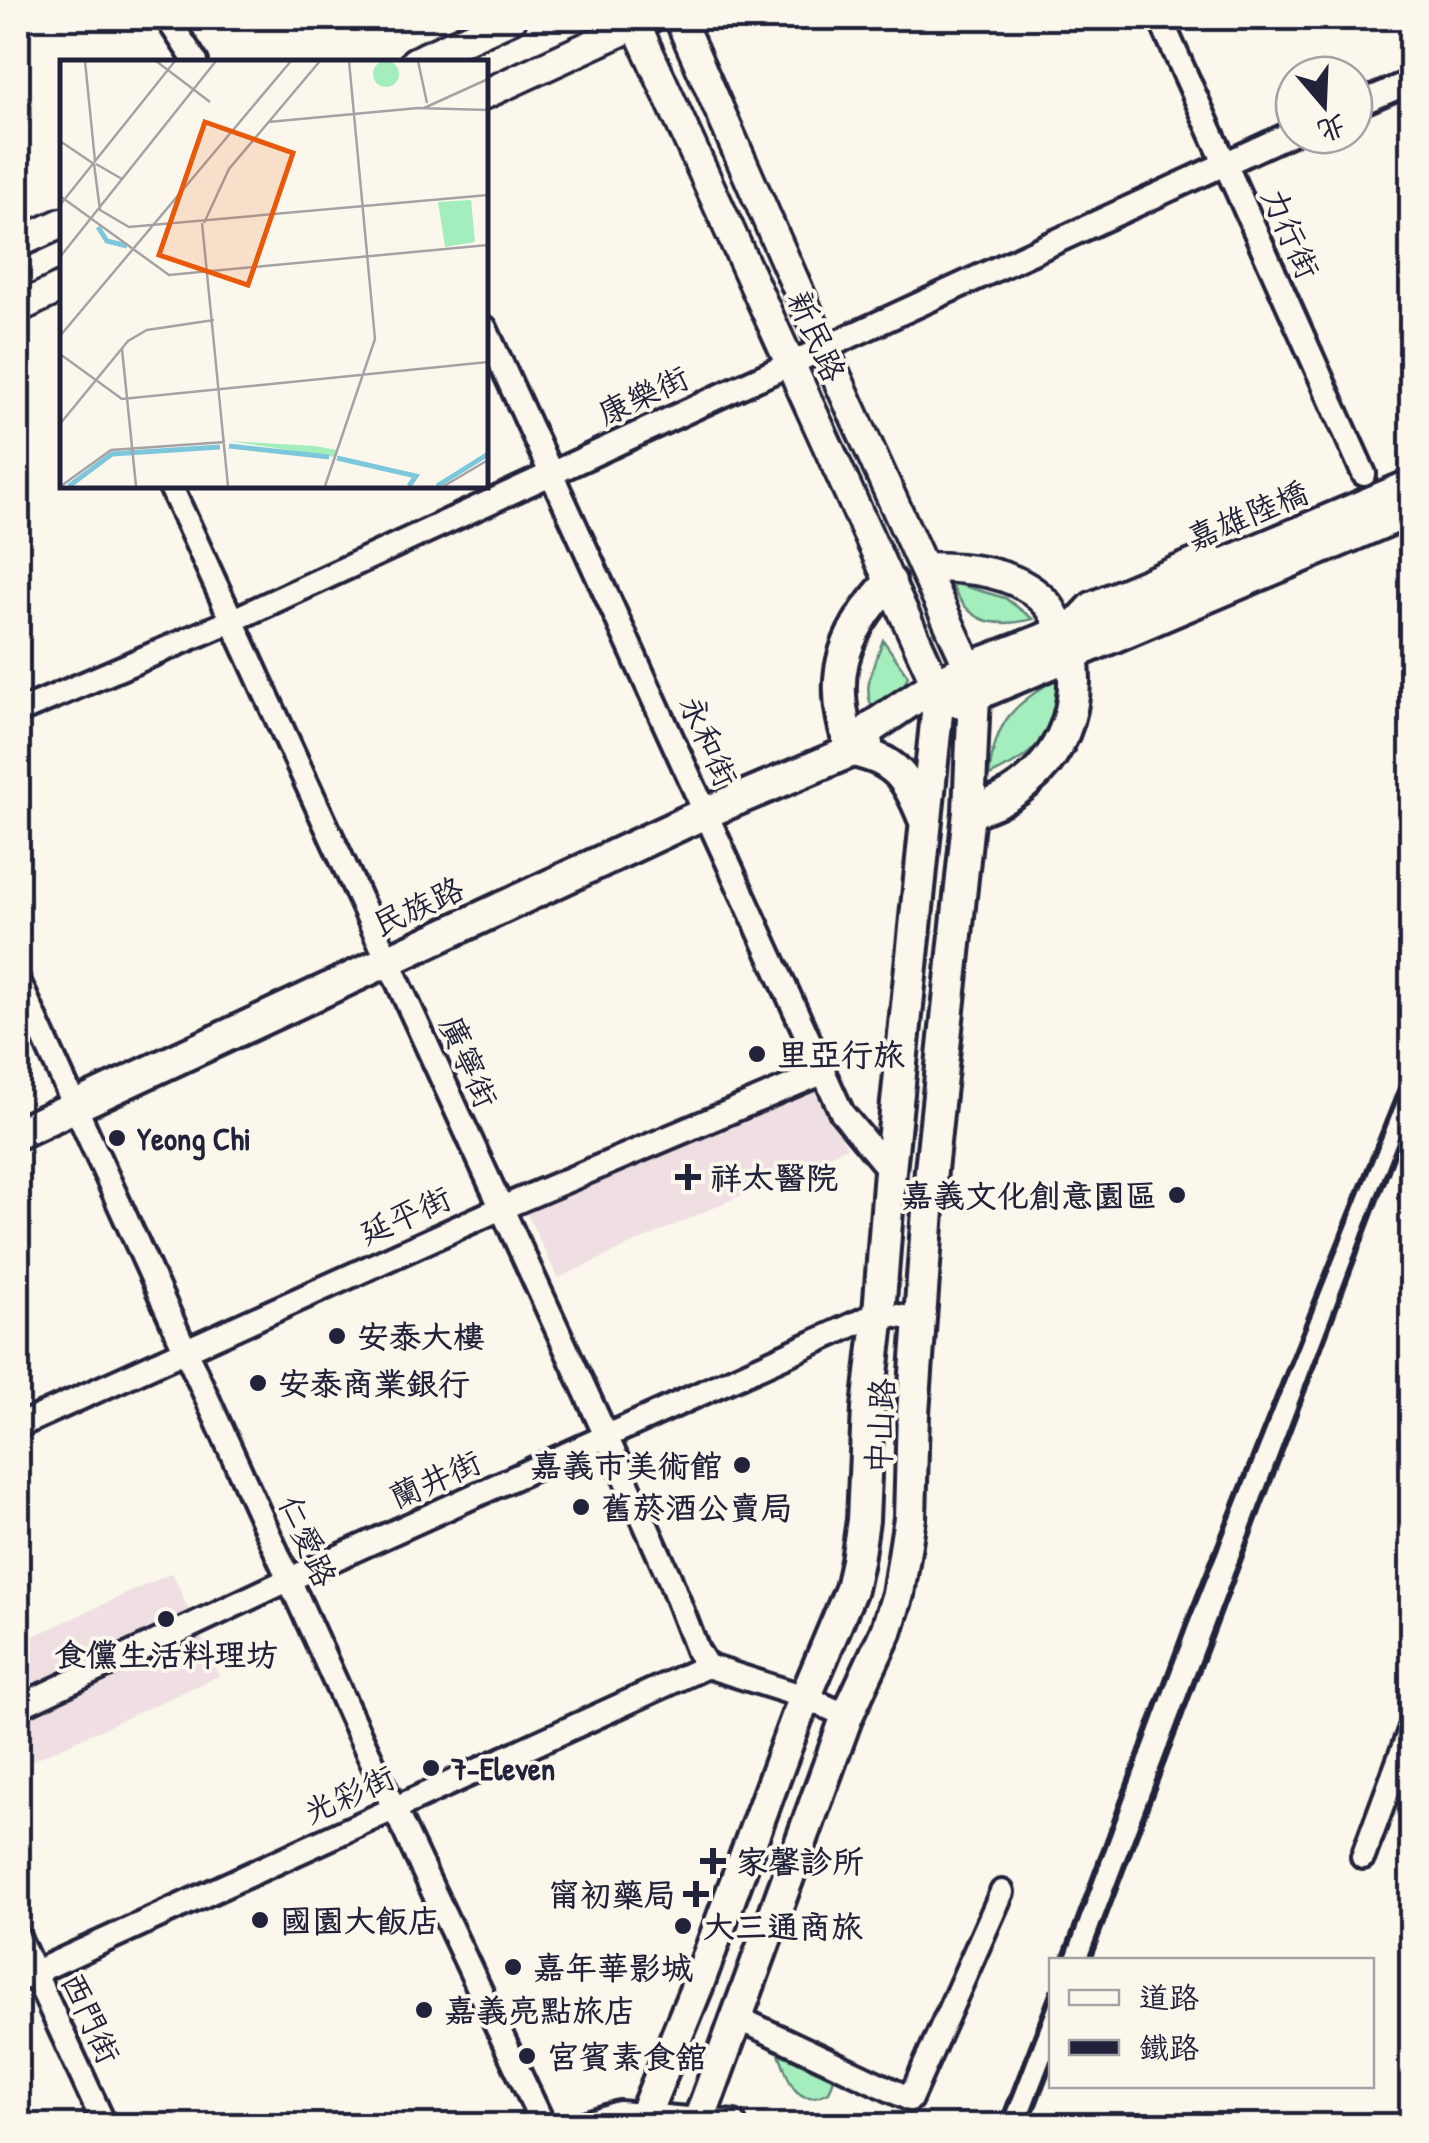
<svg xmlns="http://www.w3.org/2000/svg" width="1429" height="2143" font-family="'Patrick Hand','LXGW WenKai TC',sans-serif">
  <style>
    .built { fill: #efdfe2 }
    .grass { fill: #a4eebd; stroke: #63887c; stroke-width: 2.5 }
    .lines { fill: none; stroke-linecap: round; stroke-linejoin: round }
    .minor-casing { stroke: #22223b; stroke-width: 30 }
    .tertiary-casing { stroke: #22223b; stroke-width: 35 }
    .secondary-casing { stroke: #22223b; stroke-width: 38 }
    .minor { stroke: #fbf7ec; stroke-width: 22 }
    .tertiary { stroke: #fbf7ec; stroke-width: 28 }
    .secondary { stroke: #fbf7ec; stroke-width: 30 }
    .rail { stroke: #22223b; stroke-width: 6 }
    .poi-dot { fill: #22223b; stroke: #fbf7ec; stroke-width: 4 }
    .labels { text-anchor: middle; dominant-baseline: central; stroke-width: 8; stroke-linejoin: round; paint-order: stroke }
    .street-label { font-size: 32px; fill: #22223b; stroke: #fbf7ec }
    .poi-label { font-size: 32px; font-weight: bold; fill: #22223b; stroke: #fbf7ec; text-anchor: start }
    .inset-river { fill: none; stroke: #7cc7dc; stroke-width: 5 }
    .inset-road { fill: none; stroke: #a4a2a5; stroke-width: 2.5 }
    .view { fill: #e8590c; fill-opacity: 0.15; stroke: #e8590c; stroke-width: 5 }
    .inset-edge { fill: none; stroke: #22223b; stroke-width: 5 }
  </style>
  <rect width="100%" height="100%" fill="#fbf7ec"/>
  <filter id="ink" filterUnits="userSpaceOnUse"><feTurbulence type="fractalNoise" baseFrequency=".01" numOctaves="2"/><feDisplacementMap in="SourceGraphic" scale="20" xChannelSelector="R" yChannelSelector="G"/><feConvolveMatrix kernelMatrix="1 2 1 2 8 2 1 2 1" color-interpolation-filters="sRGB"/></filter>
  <g filter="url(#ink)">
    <!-- built -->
    <path class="built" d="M 812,1085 L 847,1147 L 558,1278 L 524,1208 Z
      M 172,1573 L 219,1676 L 20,1766 L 18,1643 Z"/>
    <!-- grass -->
    <path class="grass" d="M 950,582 L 1005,598 L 1033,619 C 991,629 968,622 950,582 Z
      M 883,640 L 908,676 L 901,693 L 877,714 C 858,692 875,664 883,640 Z
      M 1057,678 L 1061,711 C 1038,748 1029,758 989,776 C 995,720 1012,707 1057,678 Z
      M 779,2053 L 834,2079 L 829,2092 C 794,2110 789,2079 779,2053 Z"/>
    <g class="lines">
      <defs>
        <path id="minor" d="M 167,18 L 196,62
          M 1160,18 L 1364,474
          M 1354,106 L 1412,81
          M 485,328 L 842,1113 L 890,1171
          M 170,485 L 607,1438 L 669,1577 L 697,1650 L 707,1666
          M 1071,625 L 1091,604 L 1210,554
          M 18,712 L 231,621 L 1294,132
          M 18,980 L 353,1721 L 544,2126
          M 18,1426 L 499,1209 L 824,1072
          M 707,1666 L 805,1697 L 847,1716
          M 18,1707 L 290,1579 L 879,1313 L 922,1320
          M 1363,1857 L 1412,1725
          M 18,1937 L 105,2126
          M 18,1980 L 707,1666
          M 736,2017 L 910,2099 L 1002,1892
          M 577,2126 L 619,2113 L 734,2123 L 735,2126"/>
        <path id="tertiary" d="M 633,18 L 936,684
          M 679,18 L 824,349 L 969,668 L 973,689
          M 415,62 L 512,18
          M 485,94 L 650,18
          M 18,243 L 62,223
          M 18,308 L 62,287
          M 923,567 C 965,567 1018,570 1048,605 C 1054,612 1059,624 1063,632"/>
        <path id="secondary" d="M 959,702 L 1412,510
          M 867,744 L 852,751 C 896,759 908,779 924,819
          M 852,751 C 827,682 840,635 890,582
          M 969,812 C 1041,792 1084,730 1072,656
          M 18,1133 L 705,813 L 852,751 L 872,727 L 936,684 L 969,668 L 1063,632 L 1412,485
          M 640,2126 L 698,1984 L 797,1717 L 851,1589 L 857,1561 L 863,1520 L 868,1408 L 879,1313 L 890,1171 L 937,713 L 936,684
          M 697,2126 L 847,1716 L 886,1632 L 898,1594 L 910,1518 L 913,1413 L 931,1170 L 969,812 L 974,694"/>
      </defs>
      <!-- minor casing -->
      <use href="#minor" class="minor-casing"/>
      <!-- tertiary casing -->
      <use href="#tertiary" class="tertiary-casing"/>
      <!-- secondary casing -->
      <use href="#secondary" class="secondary-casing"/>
      <!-- minor -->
      <use href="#minor" class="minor"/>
      <!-- tertiary -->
      <use href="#tertiary" class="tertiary"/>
      <!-- secondary -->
      <use href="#secondary" class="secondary"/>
      <!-- rail -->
      <path class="rail" d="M 1399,1198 L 1412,1156
        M 1063,1960 L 1185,1628 L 1412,1058
        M 1089,1960 L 1412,1107
        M 1000,2126 L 1052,1991
        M 1027,2126 L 1052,2061"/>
    </g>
  </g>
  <!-- markers -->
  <g class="poi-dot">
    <circle cx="757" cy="1054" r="10"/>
    <circle cx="117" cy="1138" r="10"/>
    <path d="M683 1162h10v10h10v10h-10v10h-10v-10h-10v-10h10z"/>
    <circle cx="1177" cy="1195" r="10"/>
    <circle cx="337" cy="1336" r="10"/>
    <circle cx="258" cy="1383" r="10"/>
    <circle cx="742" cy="1465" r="10"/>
    <circle cx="581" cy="1507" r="10"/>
    <circle cx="166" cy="1619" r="10"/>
    <circle cx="431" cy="1768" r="10"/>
    <path d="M708 1846h10v10h10v10h-10v10h-10v-10h-10v-10h10z"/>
    <path d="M691 1879h10v10h10v10h-10v10h-10v-10h-10v-10h10z"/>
    <circle cx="260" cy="1920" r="10"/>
    <circle cx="683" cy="1926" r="10"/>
    <circle cx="513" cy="1967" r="10"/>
    <circle cx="424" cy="2010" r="10"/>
    <circle cx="527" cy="2056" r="10"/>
  </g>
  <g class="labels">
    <!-- street labels -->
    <g class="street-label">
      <text transform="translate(1291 233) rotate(66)">力行街</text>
      <text transform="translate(817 336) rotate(66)">新民路</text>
      <text transform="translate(643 395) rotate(-25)">康樂街</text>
      <text transform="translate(1247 515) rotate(-23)">嘉雄陸橋</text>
      <text transform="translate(709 741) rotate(66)">永和街</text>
      <text transform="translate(418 906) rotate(-25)">民族路</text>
      <text transform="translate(469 1062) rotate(66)">廣寧街</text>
      <text transform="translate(405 1215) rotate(-24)">延平街</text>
      <text transform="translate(880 1426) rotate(-87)">中山路</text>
      <text transform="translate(435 1479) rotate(-24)">蘭井街</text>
      <text transform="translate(308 1541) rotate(66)">仁愛路</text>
      <text transform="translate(349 1794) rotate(-24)">光彩街</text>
      <text transform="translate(91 2018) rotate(65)">西門街</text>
    </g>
    <!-- poi labels -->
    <g class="poi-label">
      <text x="777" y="1054">里亞行旅</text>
      <text x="137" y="1138">Yeong Chi</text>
      <text x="710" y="1177">祥太醫院</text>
      <text x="1157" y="1195" text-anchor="end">嘉義文化創意園區</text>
      <text x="357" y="1336">安泰大樓</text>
      <text x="278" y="1383">安泰商業銀行</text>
      <text x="722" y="1465" text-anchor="end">嘉義市美術館</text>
      <text x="601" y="1507">舊菸酒公賣局</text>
      <text x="166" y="1654" text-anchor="middle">食儻生活料理坊</text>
      <text x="451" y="1768">7-Eleven</text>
      <text x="736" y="1861">家馨診所</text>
      <text x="676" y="1894" text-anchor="end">甯初藥局</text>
      <text x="280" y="1920">國園大飯店</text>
      <text x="703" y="1926">大三通商旅</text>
      <text x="533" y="1967">嘉年華影城</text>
      <text x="444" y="2010">嘉義亮點旅店</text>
      <text x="547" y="2056">宮賓素食舘</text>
    </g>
  </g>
  <!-- overview -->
  <g transform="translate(60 60)">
    <rect width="428" height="428" fill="#fbf7ec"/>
    <path d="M313 14a13 13 0 1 1 26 0a13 13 0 1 1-26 0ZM 411,140 L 415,182 L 385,187 L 378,142 ZM 169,381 L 255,386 L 277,390 L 274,397 Z" fill="#a4eebd"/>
    <path class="inset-river" d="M 38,167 L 47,181 L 67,186M 169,386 L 269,397M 277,398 L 356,416 L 349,426M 9,426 L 52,394 L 160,387M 377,426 L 428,394"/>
    <path class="inset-road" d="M 25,1 L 35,101M 96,1 L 150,42M 358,1 L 367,43M 364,48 L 428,19M 208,62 L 358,48 L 428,50M 0,81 L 34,104 L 40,150 L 69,167 L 428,135M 36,104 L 62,119M 0,136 L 109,215 L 428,185M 0,145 L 115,1M 142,163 L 168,426M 144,163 L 169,109 L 260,1M 0,197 L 156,1M 0,276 L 231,1M 62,289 L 76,426M 0,294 L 62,339 L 428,302M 0,364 L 68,281 L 87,270 L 154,260M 1,426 L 51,390 L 165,382M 265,426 L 315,279 L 289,1M 384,426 L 428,400"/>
    <path class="view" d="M 145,62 L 233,93 L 188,225 L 99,195 Z"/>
    <rect width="428" height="428" class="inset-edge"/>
  </g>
  <!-- margin -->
  <rect width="1429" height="2143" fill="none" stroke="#fbf7ec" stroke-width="60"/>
  <rect x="30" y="30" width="1369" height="2083" fill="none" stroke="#22223b" stroke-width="4" filter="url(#ink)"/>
  <!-- legend -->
  <rect x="1049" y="1958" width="325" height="130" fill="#fbf7ec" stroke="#a4a2a5" stroke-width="2.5"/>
  <rect x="1069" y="1990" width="50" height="15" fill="#fbf7ec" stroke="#a4a2a5" stroke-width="2.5"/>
  <text x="1139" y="2008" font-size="30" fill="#22223b">道路</text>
  <rect x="1069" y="2040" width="50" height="15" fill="#22223b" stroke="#a4a2a5" stroke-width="2.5"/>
  <text x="1139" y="2058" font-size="30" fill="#22223b">鐵路</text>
  <!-- north arrow -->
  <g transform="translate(1324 105) rotate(161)"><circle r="48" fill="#fbf7ec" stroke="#a4a2a5" stroke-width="2.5"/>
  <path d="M0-8L18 38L0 25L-18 38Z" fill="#22223b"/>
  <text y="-15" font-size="28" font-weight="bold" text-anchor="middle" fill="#22223b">北</text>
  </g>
</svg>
